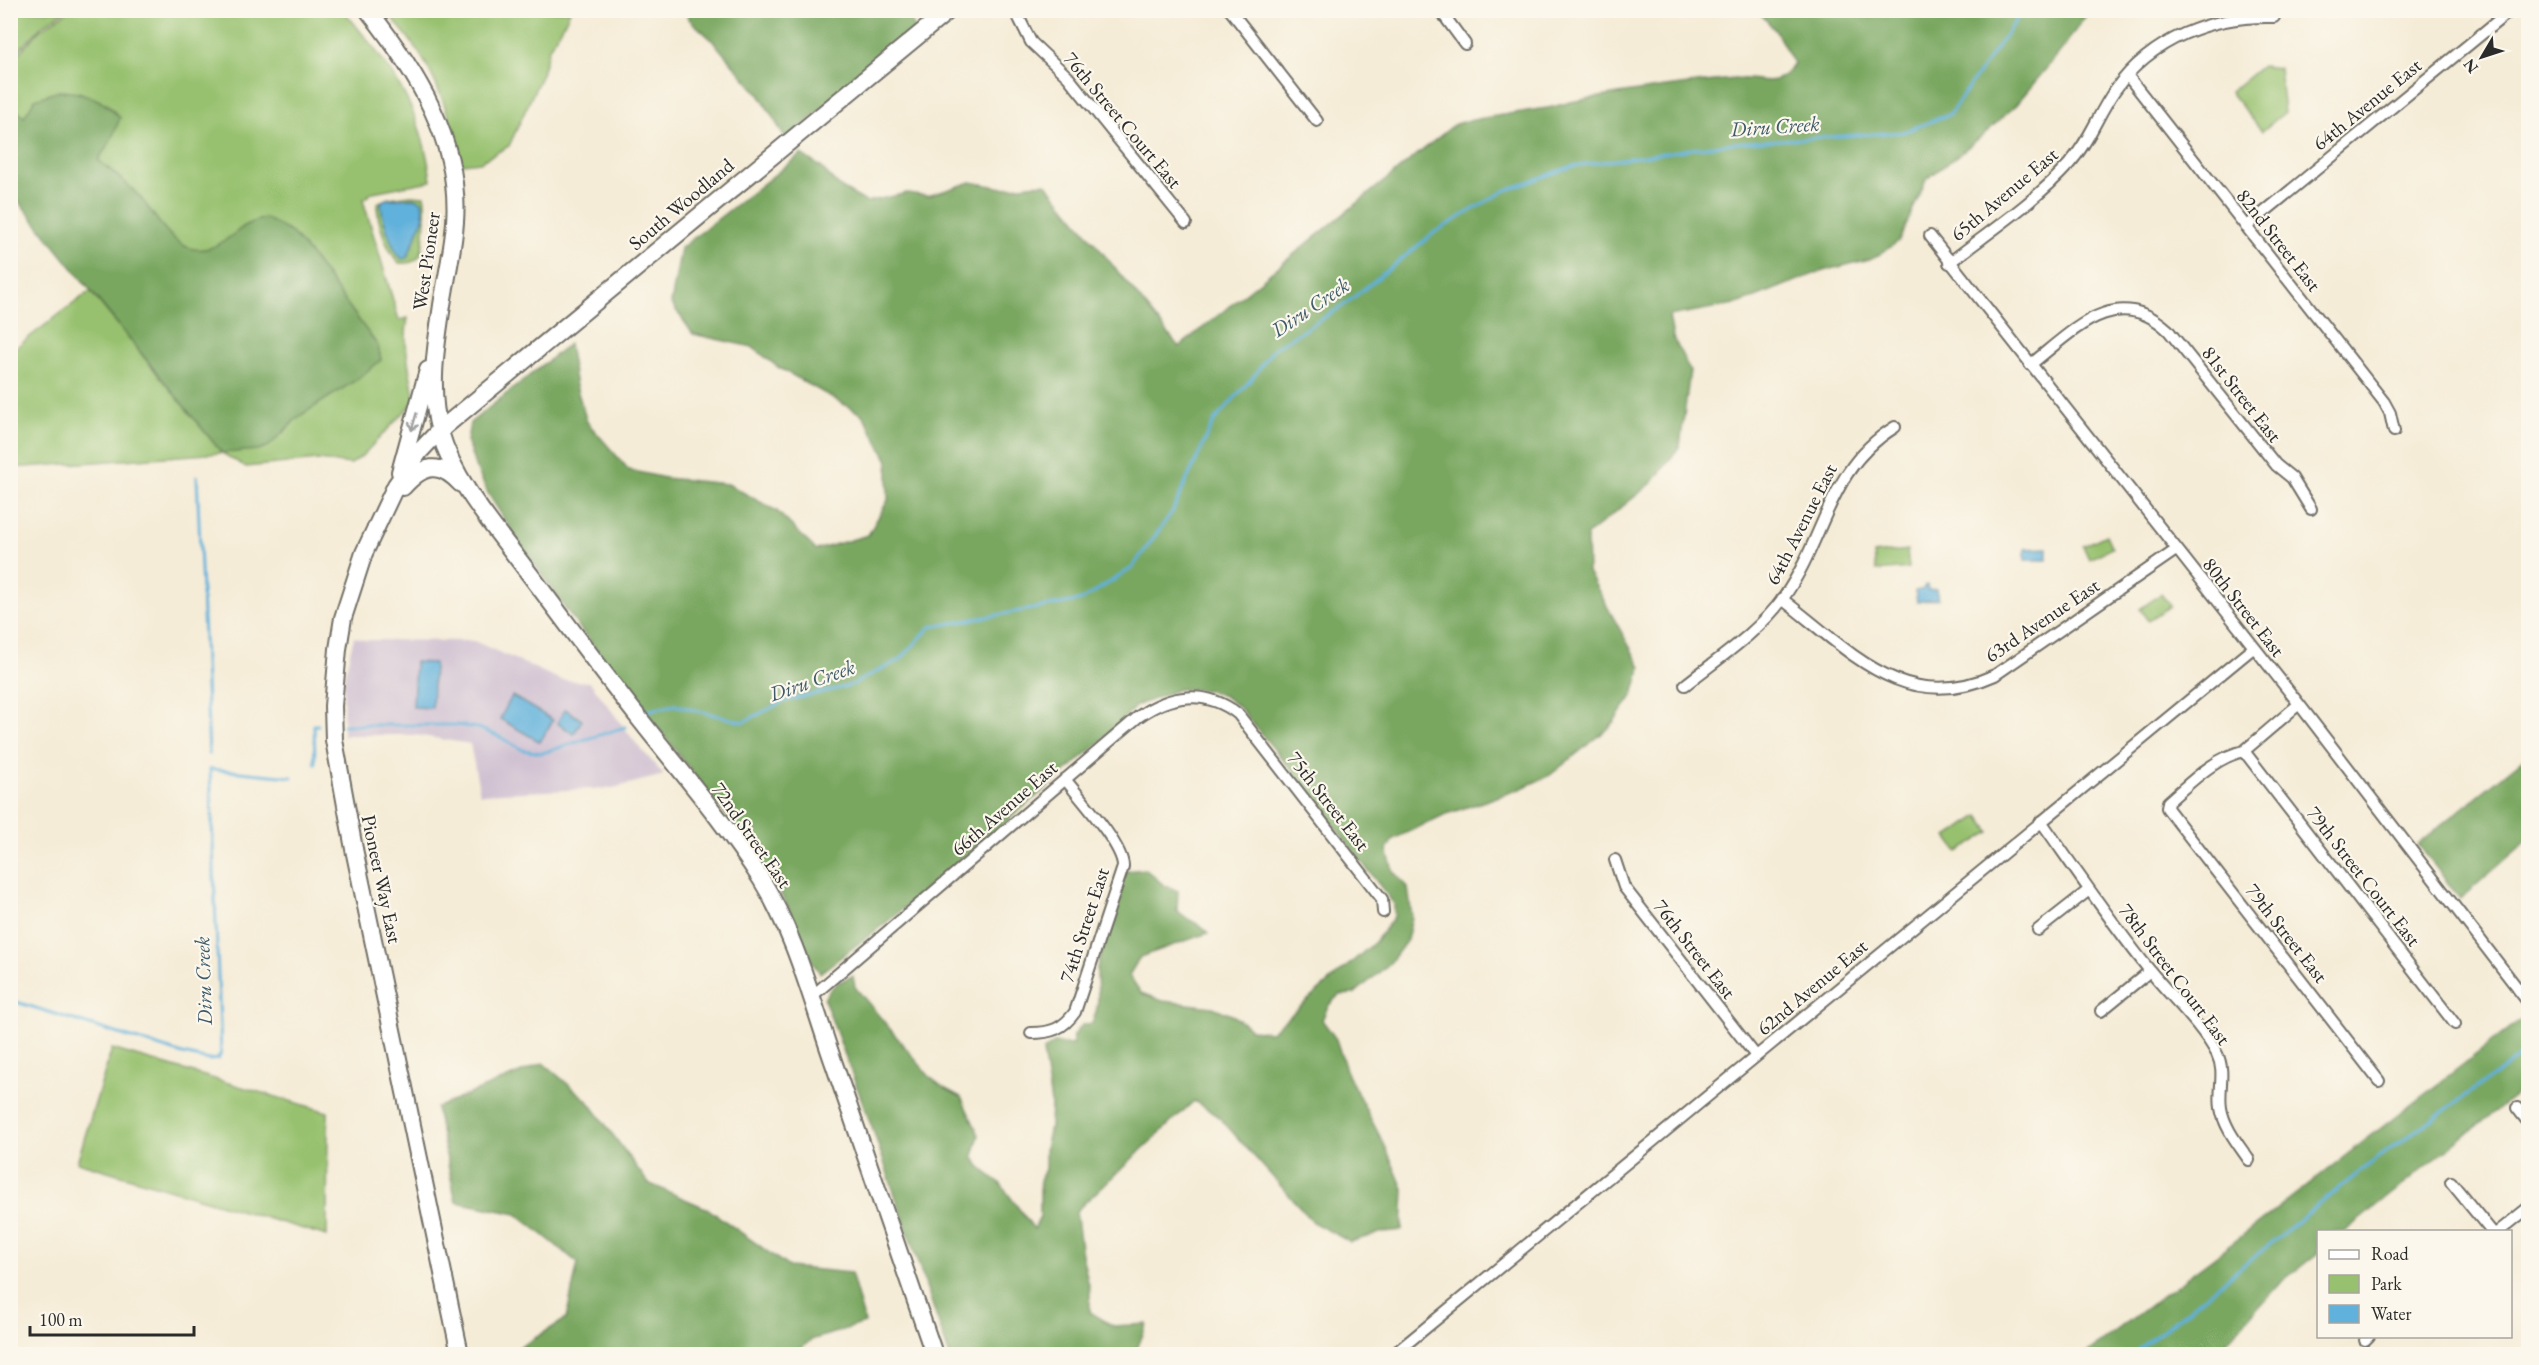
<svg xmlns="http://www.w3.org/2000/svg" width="2539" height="1365" font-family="'EB Garamond',serif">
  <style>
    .industrial { fill: #cebed0 }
    .green { fill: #97c16e; stroke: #61764c; stroke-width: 1.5; fill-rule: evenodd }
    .forest { fill: #79a761; stroke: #526946; stroke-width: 1.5 }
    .water { fill: #60b1db; stroke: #466e83; stroke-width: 1.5 }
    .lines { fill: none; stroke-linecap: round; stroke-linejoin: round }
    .stream { stroke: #60b1db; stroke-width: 3 }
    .street-casing { stroke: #726f67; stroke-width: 14 }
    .secondary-casing { stroke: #726f67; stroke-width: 20 }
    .street { stroke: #fff; stroke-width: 10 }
    .secondary { stroke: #fff; stroke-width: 16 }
    .oneway { stroke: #a0a0a0 }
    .labels { text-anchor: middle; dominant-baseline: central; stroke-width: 4.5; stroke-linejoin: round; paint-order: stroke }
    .street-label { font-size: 20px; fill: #2b2b2b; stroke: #fbf7ec }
    .water-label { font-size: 21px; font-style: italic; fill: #3e5a69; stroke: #fbf7ec }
  </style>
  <rect width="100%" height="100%" fill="#fbf7ec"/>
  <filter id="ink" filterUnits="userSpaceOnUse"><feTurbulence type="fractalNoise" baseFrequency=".0167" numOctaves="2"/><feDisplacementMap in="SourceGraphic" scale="12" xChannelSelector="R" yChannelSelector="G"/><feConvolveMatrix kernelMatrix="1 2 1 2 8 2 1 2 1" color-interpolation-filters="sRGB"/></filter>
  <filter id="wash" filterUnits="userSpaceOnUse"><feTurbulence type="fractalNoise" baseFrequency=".008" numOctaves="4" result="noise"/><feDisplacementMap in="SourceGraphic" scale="24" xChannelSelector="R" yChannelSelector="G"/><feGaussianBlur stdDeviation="1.35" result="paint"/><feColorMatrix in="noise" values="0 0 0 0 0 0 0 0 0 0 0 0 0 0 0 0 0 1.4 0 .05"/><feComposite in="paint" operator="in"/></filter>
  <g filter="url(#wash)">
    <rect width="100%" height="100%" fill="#f5ecd7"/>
    <!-- industrial -->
    <path class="industrial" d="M 354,637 L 365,640 L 474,641 L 561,680 L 590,682 L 635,742 L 664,775 L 613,788 L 480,794 L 470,744 L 416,735 L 343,735 L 344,677 Z"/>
    <!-- green -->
    <path class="green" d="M 10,11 L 64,11 L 42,26 L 11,58 Z
      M 68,11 L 344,11 C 390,67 422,106 431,181 L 373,192 L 363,200 L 399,320 L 408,318 C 402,344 411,375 415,401 L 362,456 L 351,464 L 318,460 L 246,467 L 222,453 L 11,468 L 11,351 L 90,291 L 222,453 L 284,432 L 298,417 L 356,380 L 381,360 L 378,346 L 311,255 L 292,233 L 247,224 C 233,236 213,253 193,250 C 170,245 155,214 140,198 C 128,183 113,172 98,160 L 110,142 L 120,118 L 107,104 L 79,92 L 24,117 L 11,105 L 10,63 L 40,30 Z
      M 386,11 L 570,11 L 563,26 L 549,48 L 542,74 L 509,146 L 480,162 L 462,164 C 453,128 442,91 423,59 C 413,42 399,26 386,11 Z
      M 2262,66 L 2279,68 L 2284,113 L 2262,131 L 2230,92 Z
      M 411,195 L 424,196 C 427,205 424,247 420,255 C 416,263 406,264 399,263 C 386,250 377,221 377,203 L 389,198 ZM 414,198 L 424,217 L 407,258 L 394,248 L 388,228 L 384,222 L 386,199 Z
      M 2106,535 L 2112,548 L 2089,559 L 2083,546 Z
      M 1907,550 L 1909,568 L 1876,571 L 1874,554 Z
      M 2161,594 L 2170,606 L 2148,621 L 2140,609 Z
      M 1979,816 L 1990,832 L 1958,852 L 1947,837 Z
      M 112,1049 L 328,1112 L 327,1236 L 77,1162 Z"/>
    <!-- forest -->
    <path class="forest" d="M 685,11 L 906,11 L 916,30 L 786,139 L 760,96 L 712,40 L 689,19 Z
      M 1758,11 L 2089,11 L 2060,52 L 2014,107 L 1982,136 L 1926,180 L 1899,241 L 1874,258 L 1819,272 L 1740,303 L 1669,316 L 1673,337 L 1690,371 L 1680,446 L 1653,482 L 1587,535 L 1588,572 L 1641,667 L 1633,695 L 1609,728 L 1550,775 L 1520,789 L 1444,815 L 1393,839 L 1387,850 L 1393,871 L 1408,888 L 1412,917 L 1407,940 L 1390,963 L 1354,994 L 1339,995 L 1328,1006 L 1322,1020 L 1336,1039 L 1347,1073 L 1386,1148 L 1404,1191 L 1402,1230 L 1383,1232 L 1350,1242 L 1314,1223 L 1217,1115 L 1194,1101 L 1076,1211 L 1082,1255 L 1090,1290 L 1090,1312 L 1113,1326 L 1147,1324 L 1135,1354 L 949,1354 L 874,1133 L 824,999 C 831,986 838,981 853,976 L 855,987 L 930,1077 L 944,1088 L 961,1097 L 979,1135 L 973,1156 L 982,1169 L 1000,1183 L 1034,1229 L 1040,1217 L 1040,1180 L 1045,1169 L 1045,1150 L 1050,1126 L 1051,1103 L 1043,1051 L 1054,1043 L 1072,1045 L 1074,1035 L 1082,1025 L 1092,1023 C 1102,1000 1096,990 1097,967 L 1126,871 L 1145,869 L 1164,885 L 1178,891 L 1177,911 C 1187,920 1199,922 1208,933 L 1140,957 L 1129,975 L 1141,993 L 1163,1001 L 1213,1007 L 1234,1016 L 1252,1030 L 1271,1032 L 1375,942 L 1394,917 L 1394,904 L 1293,772 L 1240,708 L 1224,696 L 1207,690 L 1179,689 L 1136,706 L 1097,745 L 892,918 L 820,973 L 806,954 L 796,923 L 780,893 L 736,828 L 575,622 L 515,536 L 489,495 L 475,466 L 467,441 L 470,423 L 569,344 L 576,386 L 587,422 L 629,470 L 665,478 L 728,484 L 777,511 L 816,550 L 868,535 L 888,500 L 888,461 L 863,415 L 778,367 L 752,347 L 693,334 L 671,303 L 681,248 L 801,154 L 821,167 L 840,187 L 866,202 L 907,193 L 928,196 L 971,182 L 1003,188 L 1046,183 L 1179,347 L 1455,124 C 1483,117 1511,114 1540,109 C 1552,108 1564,103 1576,101 C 1628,92 1681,84 1734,79 C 1761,76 1775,92 1794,64 L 1775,30 Z
      M 59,91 C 87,92 101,98 120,118 L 110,142 L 98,160 C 113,172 127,183 140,197 C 157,217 177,258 209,248 C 225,244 235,231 248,224 C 254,221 260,220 266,218 L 292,233 L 311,255 L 378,346 L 381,360 L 356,380 L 298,417 L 269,446 L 258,450 L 222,453 L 11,192 L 11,105 L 24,117 L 35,99 Z
      M 2528,755 L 2528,840 L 2460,899 L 2418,844 Z
      M 2523,1018 L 2528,1025 L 2528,1085 L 2345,1231 L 2318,1232 L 2318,1253 L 2280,1283 L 2215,1354 L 2085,1354 L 2234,1242 Z
      M 543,1063 L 589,1102 L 648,1183 L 708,1209 L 789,1267 L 851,1273 L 865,1323 L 811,1340 L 794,1354 L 509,1354 L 566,1319 L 578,1263 L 517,1214 L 456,1202 L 436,1108 Z"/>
    <!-- water -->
    <path class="water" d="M 414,198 L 422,201 L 424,217 L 407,258 L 402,259 C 392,250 381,216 381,202 L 386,199 Z
      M 2047,548 L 2047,560 L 2025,560 L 2025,549 Z
      M 1927,585 L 1928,590 L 1936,589 L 1938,599 L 1917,602 L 1915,591 L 1924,589 L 1924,586 Z
      M 415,662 L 434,663 L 432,708 L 413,707 Z
      M 512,696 L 553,720 L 540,742 L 500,719 Z
      M 565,709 L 582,720 L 574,734 L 557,723 Z"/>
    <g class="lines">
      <!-- stream -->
      <path class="stream" d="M 197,476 L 209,754
        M 646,711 L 675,705 L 743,722 L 785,701 L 849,686 L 901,659 L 930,627 L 1082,600 L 1132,568 L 1172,512 L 1214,421 L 1254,376 L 1273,349 L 1344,305 L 1435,232 L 1504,191 L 1573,166 L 1733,143 L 1903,132 L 1950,114 L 2023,10
        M 343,725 L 457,725 L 478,728 L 498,736 L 523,750 L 542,753 L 625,727
        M 315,764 L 314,725 L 318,725
        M 10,1000 L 183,1054 L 209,1060 L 218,1059 L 221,1053 L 210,769 L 292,777
        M 2133,1354 L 2367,1166 L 2528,1051"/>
    </g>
  </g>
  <g filter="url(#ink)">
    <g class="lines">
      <defs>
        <path id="street" d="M 1015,10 L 1031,42 L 1068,77 L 1186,223
          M 1230,10 L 1317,121
          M 1440,10 L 1465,44
          M 2127,75 L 2384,402 L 2390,413 L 2394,431
          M 2246,227 L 2511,10
          M 1930,236 L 2299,704 L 2528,1002
          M 1949,263 C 1989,232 2035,202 2069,164 C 2089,142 2098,114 2115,90 C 2151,39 2212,15 2274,17
          M 2030,365 C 2072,332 2116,282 2168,330 L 2276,465 L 2292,478 L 2311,509
          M 1782,599 C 1850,651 1904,716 1995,675 L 2176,550
          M 1685,685 C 1719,658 1759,632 1784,597 C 1826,537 1828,468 1895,427
          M 2299,704 L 2244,751 C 2215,757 2190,783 2168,802 L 2167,808 L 2379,1081
          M 2244,751 L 2455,1024
          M 2041,821 C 2077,872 2112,924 2151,972 C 2173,999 2201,1024 2217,1054 C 2226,1072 2218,1090 2221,1108 C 2224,1127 2238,1144 2249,1160
          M 1615,860 L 1624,887 L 1756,1056
          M 2038,930 L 2089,890
          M 811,997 L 1138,717 C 1170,694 1206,689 1238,714 L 1382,899 L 1383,912
          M 2101,1011 L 2150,971
          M 1031,1033 C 1051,1033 1063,1029 1075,1012 L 1123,867 C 1124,846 1079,797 1065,779
          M 2517,1108 L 2528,1122
          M 2451,1182 L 2492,1232
          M 2498,1232 L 2528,1208
          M 2365,1340 L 2369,1336
          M 1394,1354 L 2253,648"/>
        <path id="secondary" d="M 368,10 C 416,71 461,141 455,222 C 453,252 445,282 441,312 C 435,351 429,393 440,432 C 455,484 496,529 528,572 C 566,622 603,673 642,722 C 683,774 726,824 761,879 C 795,934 812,1001 833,1061 C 867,1159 901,1257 934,1354
          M 400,472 L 428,370
          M 403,487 C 423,465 439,460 461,484
          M 460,1354 L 354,849 L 334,740 L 333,706 L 338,649 L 343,618 L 364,553 L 396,485 L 420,451 L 439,431 L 949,10"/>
      </defs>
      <!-- street casing -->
      <use href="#street" class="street-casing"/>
      <!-- secondary casing -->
      <use href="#secondary" class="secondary-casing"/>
      <!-- street -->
      <use href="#street" class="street"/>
      <!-- secondary -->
      <use href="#secondary" class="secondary"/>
    </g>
    <!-- one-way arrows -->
    <defs><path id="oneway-shaft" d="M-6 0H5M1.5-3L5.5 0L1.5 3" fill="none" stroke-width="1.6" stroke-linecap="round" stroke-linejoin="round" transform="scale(1.5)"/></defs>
    <use class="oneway" href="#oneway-shaft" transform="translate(414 422) rotate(106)"/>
  </g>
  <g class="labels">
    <!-- street labels -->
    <g class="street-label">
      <text transform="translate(2367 104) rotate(-39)">64th Avenue East</text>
      <text transform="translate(1123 120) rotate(50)">76th Street Court East</text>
      <text transform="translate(2004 194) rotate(-40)">65th Avenue East</text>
      <text transform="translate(681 204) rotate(-40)">South Woodland</text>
      <text transform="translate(2279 240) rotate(52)">82nd Street East</text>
      <text transform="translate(426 261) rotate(-82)">West Pioneer</text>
      <text transform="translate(2242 394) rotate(52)">81st Street East</text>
      <text transform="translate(1801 524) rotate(-63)">64th Avenue East</text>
      <text transform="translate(2244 607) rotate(52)">80th Street East</text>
      <text transform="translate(2042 620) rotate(-34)">63rd Avenue East</text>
      <text transform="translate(1329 801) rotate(52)">75th Street East</text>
      <text transform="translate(1004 808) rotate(-41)">66th Avenue East</text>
      <text transform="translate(752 835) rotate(55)">72nd Street East</text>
      <text transform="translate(2364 876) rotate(52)">79th Street Court East</text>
      <text transform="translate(382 879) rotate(78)">Pioneer Way East</text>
      <text transform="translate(1084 925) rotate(-72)">74th Street East</text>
      <text transform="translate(2287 933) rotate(52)">79th Street East</text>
      <text transform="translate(1695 949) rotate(52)">76th Street East</text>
      <text transform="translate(2175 974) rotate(53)">78th Street Court East</text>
      <text transform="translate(1812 987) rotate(-40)">62nd Avenue East</text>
    </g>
    <!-- water labels -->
    <g class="water-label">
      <text transform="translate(1775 126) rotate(-4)">Diru Creek</text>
      <text transform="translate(1310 307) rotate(-34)">Diru Creek</text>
      <text transform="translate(812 680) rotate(-19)">Diru Creek</text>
      <text transform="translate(203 981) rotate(-92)">Diru Creek</text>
    </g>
  </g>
  <!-- margin -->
  <rect width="2539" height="1365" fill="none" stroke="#fbf7ec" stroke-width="36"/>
  <!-- legend -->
  <rect x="2317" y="1230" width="195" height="108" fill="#fbf7ec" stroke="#a8a59f" stroke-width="1.5"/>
  <rect x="2329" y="1250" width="30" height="9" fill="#ffffff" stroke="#a8a59f" stroke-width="1.5"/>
  <text x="2371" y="1260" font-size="18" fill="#2b2b2b">Road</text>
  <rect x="2329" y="1275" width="30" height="18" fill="#97c16e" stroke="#a8a59f" stroke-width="1.5"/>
  <text x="2371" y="1290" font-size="18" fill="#2b2b2b">Park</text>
  <rect x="2329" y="1305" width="30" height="18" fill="#60b1db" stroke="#a8a59f" stroke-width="1.5"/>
  <text x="2371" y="1320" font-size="18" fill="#2b2b2b">Water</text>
  <!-- north arrow -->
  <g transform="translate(2482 57) rotate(231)" stroke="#fbf7ec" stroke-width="4.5" paint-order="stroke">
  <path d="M0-4.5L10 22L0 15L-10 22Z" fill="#2b2b2b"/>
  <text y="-9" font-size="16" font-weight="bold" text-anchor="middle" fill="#2b2b2b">N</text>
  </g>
  <!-- scale -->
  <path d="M30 1326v9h164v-9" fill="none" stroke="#2b2b2b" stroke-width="3"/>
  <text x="39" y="1326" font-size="18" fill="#2b2b2b" stroke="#fbf7ec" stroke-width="4.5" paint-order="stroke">100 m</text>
</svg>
